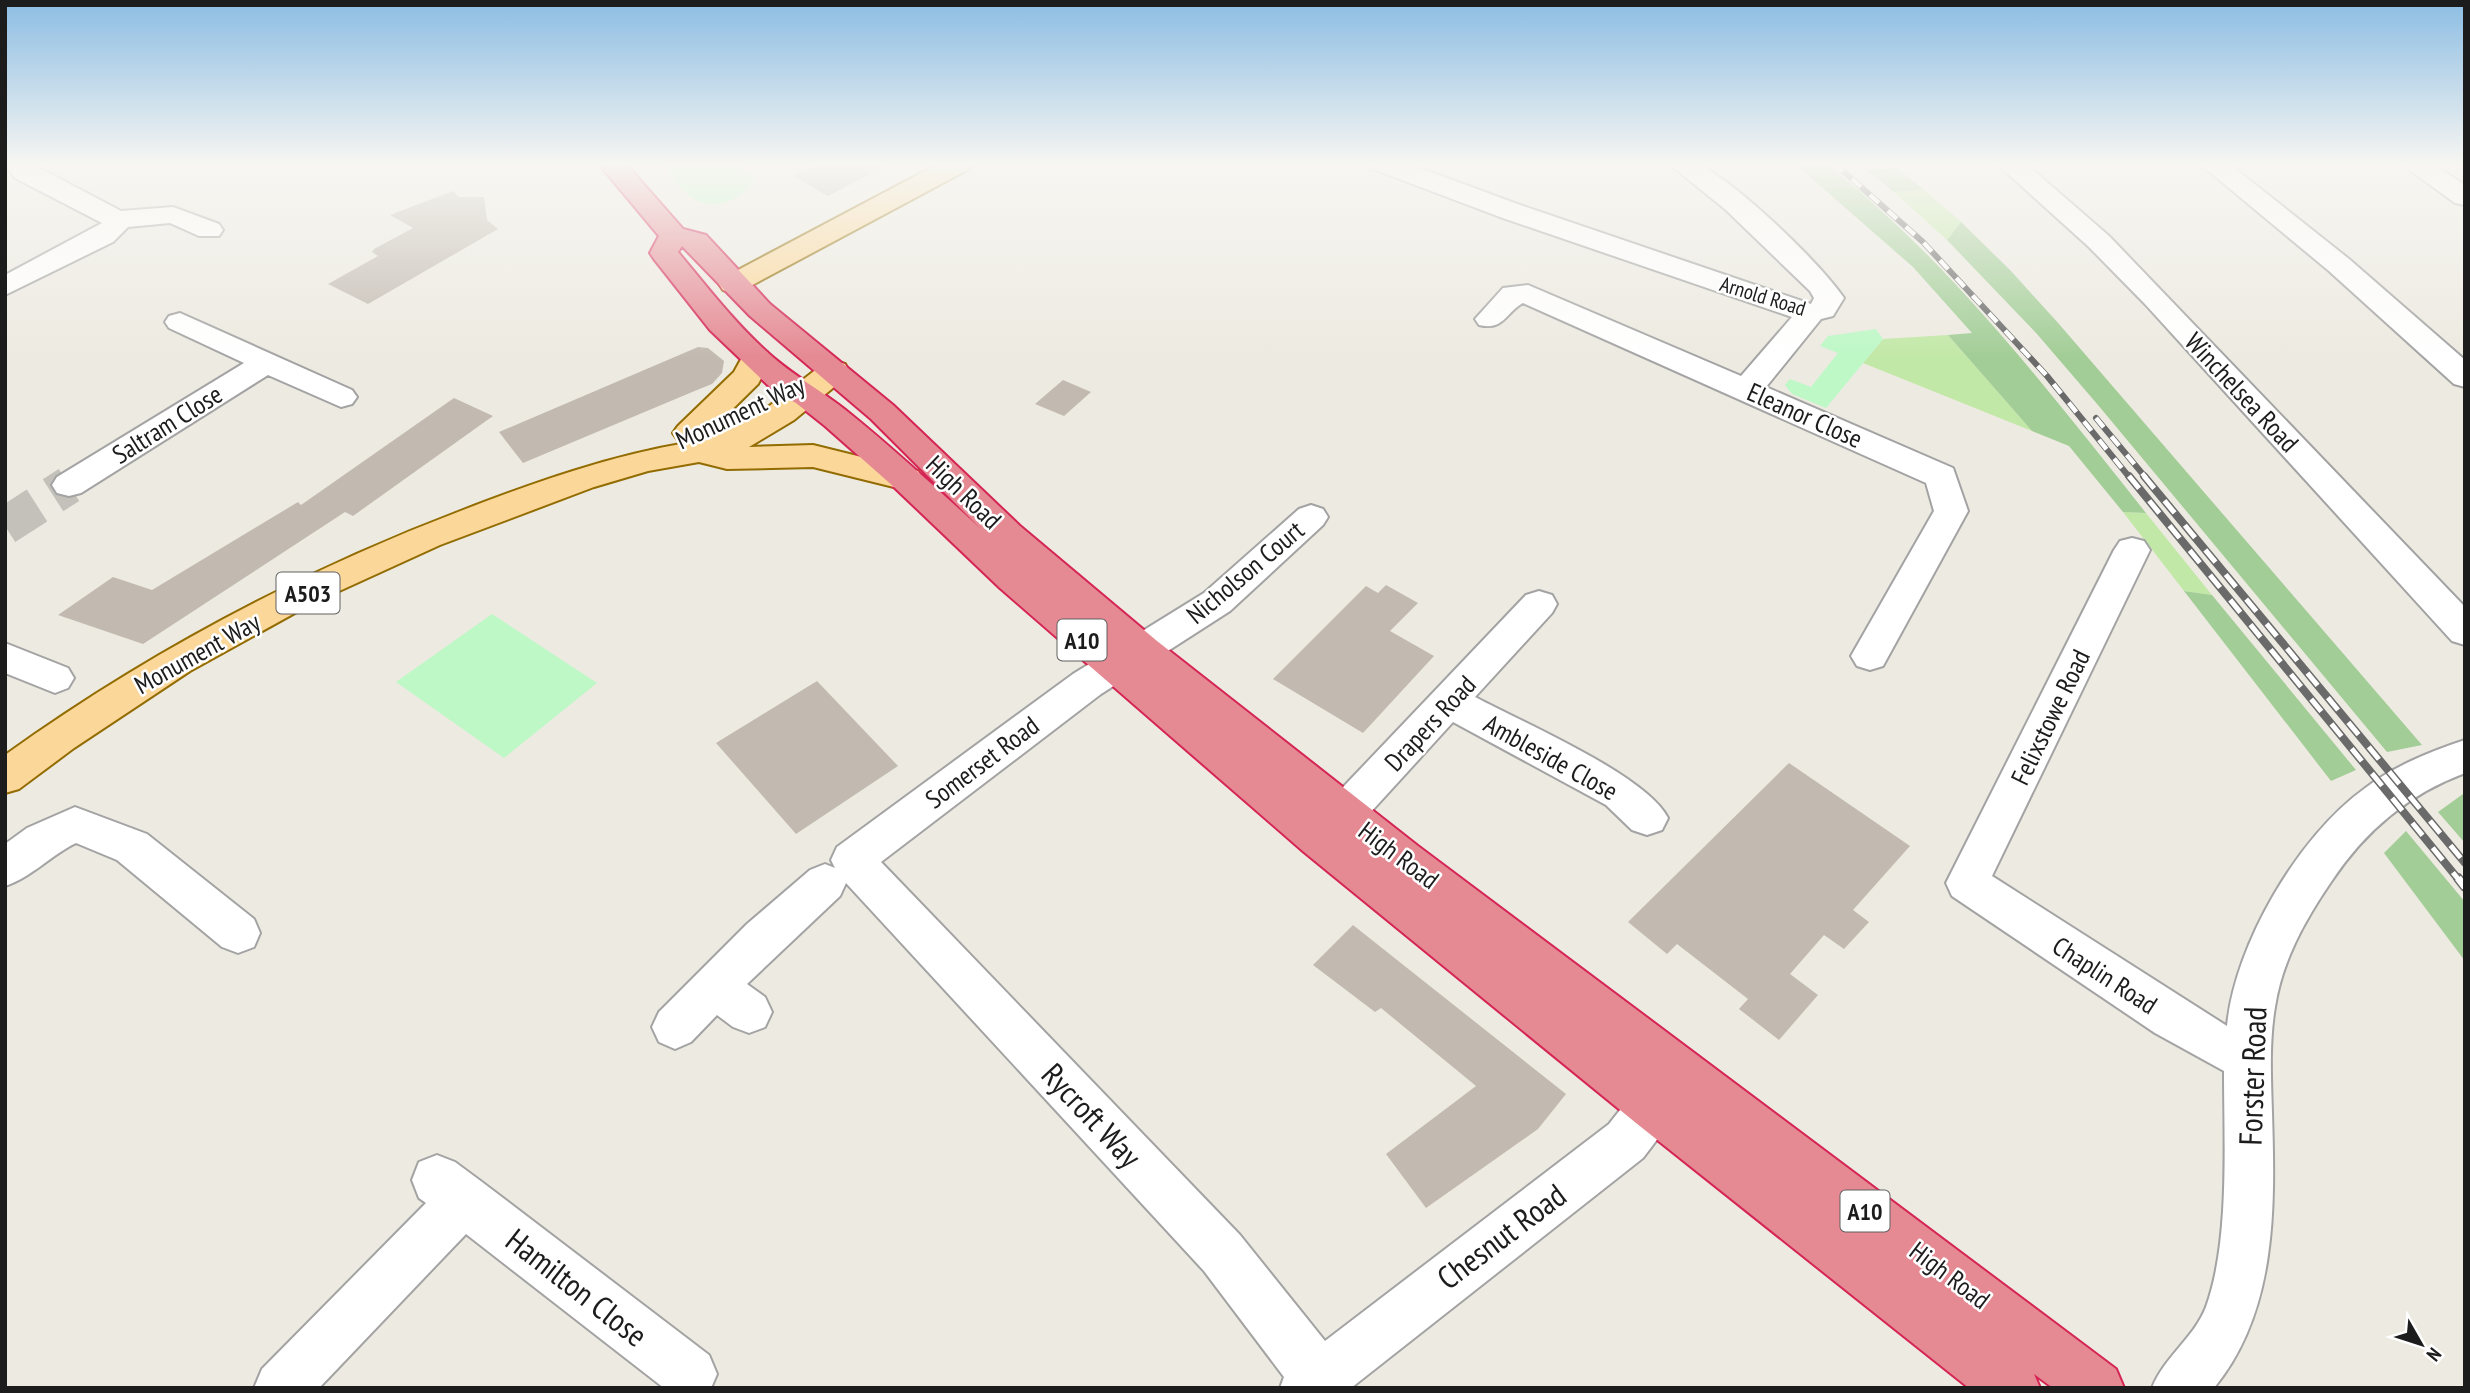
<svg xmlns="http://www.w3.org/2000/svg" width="2470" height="1393" font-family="'PT Sans Narrow',sans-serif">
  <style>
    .grass { fill: #c2e8a7 }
    .forest { fill: #a2cd96 }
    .park { fill: #bdf8c6 }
    .building { fill: #c2bab1 }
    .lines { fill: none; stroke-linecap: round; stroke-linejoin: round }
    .minor-tunnel { stroke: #c3c1ba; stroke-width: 38; stroke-dasharray: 38 19; stroke-linecap: butt }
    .minor-casing { stroke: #a3a3a3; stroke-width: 4 }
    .major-casing { stroke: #926c01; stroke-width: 4 }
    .highway-casing { stroke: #d52555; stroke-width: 4 }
    .minor { fill: #fff; fill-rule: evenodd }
    .major { fill: #fbd799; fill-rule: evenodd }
    .highway { fill: #e58993; fill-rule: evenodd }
    .rail-far2-casing { stroke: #6a6a6a; stroke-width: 6 }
    .rail-far1-casing { stroke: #6a6a6a; stroke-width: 8 }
    .rail-casing { stroke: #6a6a6a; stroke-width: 10 }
    .rail-far2 { stroke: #fff; stroke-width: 4.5; stroke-dasharray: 12; stroke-linecap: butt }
    .rail-far1 { stroke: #fff; stroke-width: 5; stroke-dasharray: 16; stroke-linecap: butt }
    .rail { stroke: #fff; stroke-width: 7; stroke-dasharray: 20; stroke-linecap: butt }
    .labels { text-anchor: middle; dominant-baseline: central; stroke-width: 5; stroke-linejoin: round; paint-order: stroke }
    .far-street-label { font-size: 21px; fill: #1c1c1c; stroke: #fff }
    .shield { fill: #fff; stroke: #606060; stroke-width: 2 }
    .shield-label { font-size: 24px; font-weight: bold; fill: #1c1c1c }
    .street-label { font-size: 26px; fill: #1c1c1c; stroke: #fff }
    .near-street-label { font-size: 32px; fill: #1c1c1c; stroke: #fff }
  </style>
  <rect width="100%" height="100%" fill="#edeae1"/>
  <!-- grass -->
  <path class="grass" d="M 1923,189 L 1961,222 L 1947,240 L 1894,192 Z
    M 1948,335 L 2032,431 L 1863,363 L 1883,339 Z
    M 2123,512 L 2146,513 L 2212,595 L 2184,591 Z"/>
  <!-- forest -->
  <path class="forest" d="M 1794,163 L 1825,163 C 1950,261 2047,389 2146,513 L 2123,512 L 2069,446 L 2032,431 L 1948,335 L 1972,333 L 1913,267 Z
    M 1897,168 L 1923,189 L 1894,192 L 1867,170 Z
    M 1961,222 L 2011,271 L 2059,324 L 2422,745 L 2387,752 L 2098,405 L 2037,334 L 1947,240 Z
    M 2184,591 L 2212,595 L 2356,770 L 2331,781 Z
    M 2463,794 L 2465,796 L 2465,843 L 2438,812 Z
    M 2406,831 L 2465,902 L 2465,961 L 2384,853 Z"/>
  <!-- park -->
  <path class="park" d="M 661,163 L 735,163 L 755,180 C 742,199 717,212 694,199 C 682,192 670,174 661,163 Z
    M 1876,329 L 1883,339 L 1826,408 L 1792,394 L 1785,385 L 1790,379 L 1811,387 L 1838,353 L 1820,346 L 1828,336 Z
    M 492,614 L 597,683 L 504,758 L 396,682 Z"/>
  <!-- building -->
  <path class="building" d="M 820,163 L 891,163 L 828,196 L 793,176 Z
    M 453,191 L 459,197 L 484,197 L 487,220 L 498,229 L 368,304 L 328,284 L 378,256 L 372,252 L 374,249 L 413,228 L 390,215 Z
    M 698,347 L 708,348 L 724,361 L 722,373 L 712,384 L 697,390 L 523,463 L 499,432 Z
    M 1063,380 L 1091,392 L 1064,416 L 1035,404 Z
    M 454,398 L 493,416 L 353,516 L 345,512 L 143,644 L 58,615 L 113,577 L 152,590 L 298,502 L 301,505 Z
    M 1386,585 L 1418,603 L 1390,631 L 1434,656 L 1363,733 L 1273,679 L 1366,586 L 1378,593 Z
    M 817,681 L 898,766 L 796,834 L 716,743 Z
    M 1789,763 L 1910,846 L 1853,910 L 1869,922 L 1844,949 L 1824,935 L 1790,974 L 1818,995 L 1779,1040 L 1739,1009 L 1748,999 L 1677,944 L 1667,954 L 1628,922 Z
    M 1353,925 L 1566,1094 L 1538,1129 L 1426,1208 L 1386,1154 L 1476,1086 L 1381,1008 L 1375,1012 L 1313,965 Z"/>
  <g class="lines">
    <!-- minor-tunnel -->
    <path class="minor-tunnel" d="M 5,526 L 69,485"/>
    <defs>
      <path id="minor" d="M 5,163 L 30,163 L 121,211 L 173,207 L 219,224 L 223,230 L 219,236 L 199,236 L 170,223 L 128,227 L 113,242 L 5,295 L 5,275 L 102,223 L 15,178 Z
        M 1369,163 L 1406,163 L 1520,205 L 1811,304 L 1814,298 L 1810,291 L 1726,210 L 1668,163 C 1677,163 1692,160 1700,165 C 1740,186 1818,261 1844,298 L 1833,316 L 1821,319 L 1766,387 L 1953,468 L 1968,511 L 1883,666 L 1870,670 L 1857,666 L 1851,656 L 1934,511 L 1926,483 L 1523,303 C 1506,312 1504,331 1479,325 L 1475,319 L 1503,288 L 1528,285 L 1741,376 L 1792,317 L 1500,217 L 1373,169 Z
        M 1996,163 L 2025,163 L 2109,236 L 2465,607 L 2465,645 L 2452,641 L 2145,304 L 2089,247 Z
        M 2199,163 L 2228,163 L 2349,259 L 2465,360 L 2465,387 L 2454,384 L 2329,271 Z
        M 2400,163 L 2431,163 L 2465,185 L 2465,205 L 2455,203 Z
        M 180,313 L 352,390 L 357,397 L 352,404 L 341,407 L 268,375 L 81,493 L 69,496 L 57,493 L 52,485 L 57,477 L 244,363 L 169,328 L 165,322 L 169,316 Z
        M 1311,505 L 1323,509 L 1328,517 L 1323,525 L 1230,611 L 1101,694 L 881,862 L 1240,1235 L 1325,1341 L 1609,1124 L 1653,1068 L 1670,1061 L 1687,1068 L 1694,1084 L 1687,1100 L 1643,1158 L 1351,1388 L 1280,1388 L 1284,1377 L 1204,1271 L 846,883 L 840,896 L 747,984 L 765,997 L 772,1012 L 765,1027 L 749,1033 L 733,1027 L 717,1015 L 691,1042 L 675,1049 L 659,1042 L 652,1027 L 659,1012 L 747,924 L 810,870 L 825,864 L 835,868 L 831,860 L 837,847 L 1073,674 L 1204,593 L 1299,509 Z
        M 2132,538 L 2144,541 L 2150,550 L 1992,876 L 2227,1026 C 2235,944 2298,837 2364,789 C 2394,766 2429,752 2465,740 L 2465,773 C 2408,794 2364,832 2331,882 C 2305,920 2282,961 2275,1007 C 2269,1042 2271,1078 2272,1113 C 2275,1208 2277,1311 2214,1388 L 2152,1388 C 2164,1357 2194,1338 2206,1307 C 2230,1241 2224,1142 2224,1071 L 2155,1033 L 1952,896 L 1946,883 L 2114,550 L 2120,541 Z
        M 1539,591 L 1552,595 L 1557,604 L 1552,613 L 1475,697 C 1522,722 1646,775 1668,818 L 1662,830 L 1647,835 L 1632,830 L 1606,805 L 1453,722 L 1338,848 L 1323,854 L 1308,848 L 1302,836 L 1308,824 L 1526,595 Z
        M 5,643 L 68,668 L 74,678 L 68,688 L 55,693 L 5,673 Z
        M 75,807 L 147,834 L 254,919 L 260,933 L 254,947 L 238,953 L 222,947 L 117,860 L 76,843 C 51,855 32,877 5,886 L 5,844 L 27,828 Z
        M 437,1155 L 455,1162 L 482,1182 L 709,1355 L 717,1374 L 711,1388 L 664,1388 L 466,1234 L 319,1388 L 254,1388 L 262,1369 L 426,1203 L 419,1198 L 412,1180 L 419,1162 Z"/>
      <path id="major" d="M 940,163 L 973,163 L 969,169 L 743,290 L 733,293 L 723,290 L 719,284 L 723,278 Z
        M 756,350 L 767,352 L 771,359 L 758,384 L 701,440 L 758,415 L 823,364 L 834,361 L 845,364 L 849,371 L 845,378 L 794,420 L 749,447 L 813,445 L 918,471 L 923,479 L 918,487 L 906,490 L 813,467 L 727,469 L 699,462 L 648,471 L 594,487 L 440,545 L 313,603 L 190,671 L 74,748 L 19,789 L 5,793 L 5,755 C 147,653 300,572 463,510 C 536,482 609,456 686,443 L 678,440 L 673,433 L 678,426 L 734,372 L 745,352 Z"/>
      <path id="highway" d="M 598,163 L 625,163 L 683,229 L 706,235 L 770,304 L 893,405 L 1020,526 L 1157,641 L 1418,846 L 2116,1369 L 2124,1388 L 2053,1388 L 2034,1374 L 2040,1388 L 1969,1388 L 1636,1123 L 1304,852 L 1000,588 L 894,487 L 825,426 L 796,403 L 775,392 L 710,330 L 654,259 L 650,253 L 659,236 ZM 682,246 L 750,316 L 871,419 L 980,528 C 937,489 894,449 848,412 C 822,391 792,375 767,352 C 734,322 707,287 678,252 Z"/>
    </defs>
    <!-- minor casing -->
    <use href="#minor" class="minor-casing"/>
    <!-- major casing -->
    <use href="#major" class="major-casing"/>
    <!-- highway casing -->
    <use href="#highway" class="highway-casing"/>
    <!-- minor -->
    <use href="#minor" class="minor"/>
    <!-- major -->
    <use href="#major" class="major"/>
    <!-- highway -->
    <use href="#highway" class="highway"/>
    <defs>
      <path id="rail-far2" d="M 1834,163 L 1923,242 L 2047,376 L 2130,478
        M 2096,418 L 2146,478"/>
      <path id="rail-far1" d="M 2129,476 L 2459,880
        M 2144,476 L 2465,863"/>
      <path id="rail" d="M 2458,878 L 2465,887"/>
    </defs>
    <!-- rail-far2 casing -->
    <use href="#rail-far2" class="rail-far2-casing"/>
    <!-- rail-far1 casing -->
    <use href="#rail-far1" class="rail-far1-casing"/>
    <!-- rail casing -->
    <use href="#rail" class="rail-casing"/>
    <!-- rail-far2 -->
    <use href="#rail-far2" class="rail-far2"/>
    <!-- rail-far1 -->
    <use href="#rail-far1" class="rail-far1"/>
    <!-- rail -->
    <use href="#rail" class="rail"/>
  </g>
  <!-- sky -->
  <linearGradient id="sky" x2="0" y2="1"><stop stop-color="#8cbde3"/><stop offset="0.46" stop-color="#f7f6f2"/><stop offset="1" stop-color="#f7f6f2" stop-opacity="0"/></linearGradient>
  <rect width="2470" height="358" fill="url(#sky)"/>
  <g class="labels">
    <!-- far-street labels -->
    <g class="far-street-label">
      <text transform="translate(1763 296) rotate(17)">Arnold Road</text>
    </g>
    <!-- shield labels -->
    <g class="shield">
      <rect x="276.5" y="572.5" width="63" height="41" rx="5"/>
      <rect x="1057.5" y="619.5" width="49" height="41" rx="5"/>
      <rect x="1840.5" y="1190.5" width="49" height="41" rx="5"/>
    </g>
    <g class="shield-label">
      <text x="308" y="593">A503</text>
      <text x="1082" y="640">A10</text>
      <text x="1865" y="1211">A10</text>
    </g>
    <!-- street labels -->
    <g class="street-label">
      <text transform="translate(2242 392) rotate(47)">Winchelsea Road</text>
      <text transform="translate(740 412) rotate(-25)">Monument Way</text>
      <text transform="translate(1805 415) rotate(24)">Eleanor Close</text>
      <text transform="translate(167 424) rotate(-32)">Saltram Close</text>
      <text transform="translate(964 492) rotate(44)">High Road</text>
      <text transform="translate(1245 572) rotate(-40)">Nicholson Court</text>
      <text transform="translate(197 653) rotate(-29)">Monument Way</text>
      <text transform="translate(2050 717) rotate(-64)">Felixstowe Road</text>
      <text transform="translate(1430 723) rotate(-47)">Drapers Road</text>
      <text transform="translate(1551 757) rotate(29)">Ambleside Close</text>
      <text transform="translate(982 762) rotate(-37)">Somerset Road</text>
      <text transform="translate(1399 855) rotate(37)">High Road</text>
      <text transform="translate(2105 975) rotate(33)">Chaplin Road</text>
      <text transform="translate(1950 1275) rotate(37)">High Road</text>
    </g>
    <!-- near-street labels -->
    <g class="near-street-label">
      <text transform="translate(2252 1076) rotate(-88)">Forster Road</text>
      <text transform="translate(1092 1115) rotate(47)">Rycroft Way</text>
      <text transform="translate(1501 1236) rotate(-37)">Chesnut Road</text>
      <text transform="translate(577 1287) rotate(38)">Hamilton Close</text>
    </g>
  </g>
  <!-- border -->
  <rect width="2470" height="1393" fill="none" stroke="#1c1c1c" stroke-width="14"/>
  <!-- north arrow -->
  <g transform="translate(2421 1344) rotate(129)" stroke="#ffffff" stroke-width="5" paint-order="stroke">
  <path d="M0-5L12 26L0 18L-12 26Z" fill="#1c1c1c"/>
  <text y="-10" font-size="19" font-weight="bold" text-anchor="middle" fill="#1c1c1c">N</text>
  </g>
</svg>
